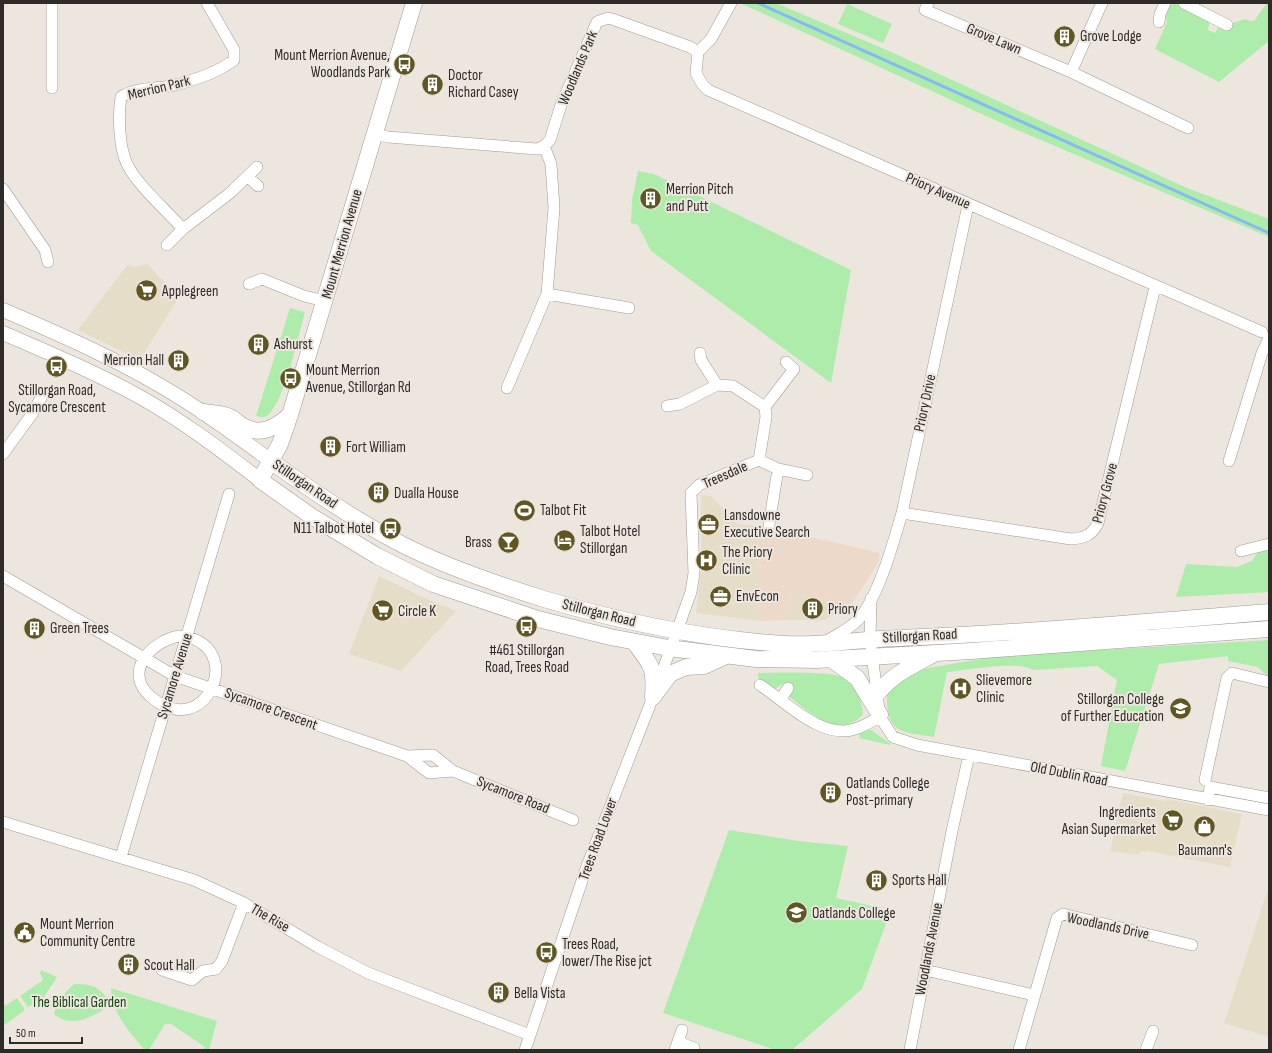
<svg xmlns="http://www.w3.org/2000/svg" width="1272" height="1053" font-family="'Sofia Sans Condensed',sans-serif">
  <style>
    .commercial { fill: #e6ddc8 }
    .industrial { fill: #edd9ca }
    .green { fill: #adecaa }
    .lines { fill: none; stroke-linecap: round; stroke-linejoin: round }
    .stream { stroke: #89b6f5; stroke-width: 3 }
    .minor-casing { stroke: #a19b94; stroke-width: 12 }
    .major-casing { stroke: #a19b94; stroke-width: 15 }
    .highway-casing { stroke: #a19b94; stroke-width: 17 }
    .minor { stroke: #fff; stroke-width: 11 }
    .major { stroke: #fff; stroke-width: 14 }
    .highway { stroke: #fff; stroke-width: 16 }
    .labels { text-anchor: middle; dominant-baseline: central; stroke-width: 4; stroke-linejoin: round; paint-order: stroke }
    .poi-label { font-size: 15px; fill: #2e2b28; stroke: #ede6de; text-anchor: start }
    .street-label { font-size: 15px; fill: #2e2b28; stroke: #ede6de }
    .park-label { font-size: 15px; fill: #134614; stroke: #ede6de }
  </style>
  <rect width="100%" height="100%" fill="#ede6de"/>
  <!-- commercial -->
  <path class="commercial" d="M 128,264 L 134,267 L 147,264 L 179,297 L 140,360 L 78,330 Z
    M 701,495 L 711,496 L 737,524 L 756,526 L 758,533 L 760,621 L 696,613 L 701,568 Z
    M 379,576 L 434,602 L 456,611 L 401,671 L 349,654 Z
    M 792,593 L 852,603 L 825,620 L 785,620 Z
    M 1123,793 L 1165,801 L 1166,799 L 1242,814 L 1230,867 L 1147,851 L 1147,852 L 1140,851 L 1139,855 L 1110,851 Z
    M 1269,886 L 1269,1037 L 1224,1023 Z"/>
  <!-- industrial -->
  <path class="industrial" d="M 758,533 L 802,535 L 880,553 L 877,565 L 852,603 L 792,593 L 785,620 L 760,621 Z"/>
  <!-- green -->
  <path class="green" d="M 740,3 L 776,3 L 889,51 L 1187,188 L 1269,219 L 1269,237 L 1010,127 Z
    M 1267,3 L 1269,3 L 1269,41 L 1219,82 L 1155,49 L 1167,22 C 1165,14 1166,3 1176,4 L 1210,19 L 1208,30 L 1215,33 L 1219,26 L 1229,29 L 1233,23 L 1245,19 L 1250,21 L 1254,21 Z
    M 847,4 L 892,24 L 883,43 L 838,24 Z
    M 638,171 L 654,174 L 851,270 L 831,383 L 651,251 L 638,225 L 631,223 L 632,200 Z
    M 290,308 L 305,312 C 298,336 285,400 268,415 C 264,418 261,417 256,416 Z
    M 1269,550 L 1269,592 L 1176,597 L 1186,564 L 1237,567 L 1252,561 L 1258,552 Z
    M 1269,640 L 1269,678 L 1258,667 L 1228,661 L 1228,656 L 1159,664 L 1125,771 L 1101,766 L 1117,680 L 1097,666 L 1033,670 C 1018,660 966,670 947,672 L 934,737 C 901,732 886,734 887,694 L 911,671 L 998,656 Z
    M 758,673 C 775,673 838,670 849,680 C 858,688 862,703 863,714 C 842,740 809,713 791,698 L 788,694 L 789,689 L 782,684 L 775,689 L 759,683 Z
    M 862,729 L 871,730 L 891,744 L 890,745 L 859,738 L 860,735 L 852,733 Z
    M 729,830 L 798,841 L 848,846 L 836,898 L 891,910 L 862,989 L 792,1050 L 776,1050 L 663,1013 Z
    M 41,970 L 57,977 L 42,1000 L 28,1007 L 20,996 L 43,980 L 40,973 Z
    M 74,984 C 88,984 97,985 106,997 L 103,1010 C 87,1020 69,1027 54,1014 L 58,1000 Z
    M 111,988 L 217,1021 L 209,1050 L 203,1050 L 205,1047 L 171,1024 L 165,1024 L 149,1050 L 145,1050 C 130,1033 111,1012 111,988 Z
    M 17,998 L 25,1010 L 3,1026 L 3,1007 Z"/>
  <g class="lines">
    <!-- stream -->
    <path class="stream" d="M 758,3 L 1269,233"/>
    <defs>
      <path id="minor" d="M 207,3 L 234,50 L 234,60 C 218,72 195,80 175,85 C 158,89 135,87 121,97 C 118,116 119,147 127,164 C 137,185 167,211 183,229 L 230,193 L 257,167
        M 731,3 L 711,39 L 698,52 L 696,73 L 702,84 L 708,90 L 1262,332
        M 928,3 L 925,10 L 1071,72 L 1188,128
        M 1184,3 L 1227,25
        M 1159,22 L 1160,14 L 1165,3
        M 1071,72 L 1102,3
        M 52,88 L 52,3
        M 374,134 L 388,137 L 537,149 L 544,146 L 550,140 L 561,105 L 597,22 L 608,18 L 612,19 L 690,47 L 698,52
        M 248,177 L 258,186
        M 3,189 L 45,250 L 48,262
        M 167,245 L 183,229
        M 249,284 L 262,279 L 304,296 L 325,301
        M 547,294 L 629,308
        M 717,385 L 733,386 L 765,407 L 794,369 L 786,362
        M 507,388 L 547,294 L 554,208 L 551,164 L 544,146
        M 667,406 L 680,404 L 717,385 L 701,360 L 700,353
        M 3,454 L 32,414 L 42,396
        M 759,460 L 766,417 L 765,407
        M 1229,461 L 1262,353 L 1269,338
        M 902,513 L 1071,539 C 1085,538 1092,535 1098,523 L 1155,287
        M 769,525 L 778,469
        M 1241,551 L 1269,544
        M 3,576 L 175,676 L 407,756 L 429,773 L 453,771
        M 871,598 L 870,639 L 880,717 L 893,737 L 917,745 L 1269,810
        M 179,636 C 249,642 207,745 151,697 C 123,673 149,642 179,636 Z
        M 825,642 C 836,635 850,629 859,619 C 879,595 893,544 902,513 L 968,205
        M 760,685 C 786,702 822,740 855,729 C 864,726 872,721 880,717
        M 781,699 L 788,688
        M 407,756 L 433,755 L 453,771 L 573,820
        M 1205,780 L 1227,678 L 1232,673 L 1269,682
        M 1208,800 L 1210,787 L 1269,798
        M 3,822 L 194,880 L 244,903 L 318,947 L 368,973 L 530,1035
        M 121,857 L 229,494
        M 162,970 L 192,980 L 203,971 L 216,969 L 222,961 L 244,903
        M 925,970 L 1034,995
        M 678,1042 L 694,1048
        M 525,1050 L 587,866 L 653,697 L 691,592 L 694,573 L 691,493 L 699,485 L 759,460 L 778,469 L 807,475
        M 675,1050 L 682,1030
        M 910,1050 L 952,831 L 969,755
        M 1019,1050 L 1057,918 L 1063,914 L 1192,945
        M 1146,1050 L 1153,1031"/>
      <path id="major" d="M 3,310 C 62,335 121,361 176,395 C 209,415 240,438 271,461
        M 3,333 C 49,353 97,373 140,397 C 183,421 222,451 260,480"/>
      <path id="highway" d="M 414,3 L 290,415 L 280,444 L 260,480 L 311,516 L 377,556 L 433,584 L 538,619 L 610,637 L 669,648 L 756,659 L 816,660 L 971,651 L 1269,629
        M 203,412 C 211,413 223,413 230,417 C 235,419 238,424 243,426 C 261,437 276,427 290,415
        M 271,461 C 313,492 357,521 403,545 C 449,568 496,584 544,599 C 622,622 703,639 785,644 C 823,646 861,639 899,638 C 1023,633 1146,622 1269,612
        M 634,642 C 652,666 655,667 653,697
        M 831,659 L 857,678 L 880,715
        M 877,694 C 893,674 910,667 932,655
        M 653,697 L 670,674 L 686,667 L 704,666 L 726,656"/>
    </defs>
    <!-- minor casing -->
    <use href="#minor" class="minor-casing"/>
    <!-- major casing -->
    <use href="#major" class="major-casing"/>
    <!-- highway casing -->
    <use href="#highway" class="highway-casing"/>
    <!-- minor -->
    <use href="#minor" class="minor"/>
    <!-- major -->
    <use href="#major" class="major"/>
    <!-- highway -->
    <use href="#highway" class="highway"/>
  </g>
  <!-- icons -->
  <defs>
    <symbol id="building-disc" viewBox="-11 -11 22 22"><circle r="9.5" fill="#5f5622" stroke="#ede6de"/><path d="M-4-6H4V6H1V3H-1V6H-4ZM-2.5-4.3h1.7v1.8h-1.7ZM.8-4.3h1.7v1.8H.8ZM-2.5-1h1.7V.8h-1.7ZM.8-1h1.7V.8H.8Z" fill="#fff"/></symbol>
    <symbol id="bus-disc" viewBox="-11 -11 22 22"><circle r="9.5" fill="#5f5622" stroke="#ede6de"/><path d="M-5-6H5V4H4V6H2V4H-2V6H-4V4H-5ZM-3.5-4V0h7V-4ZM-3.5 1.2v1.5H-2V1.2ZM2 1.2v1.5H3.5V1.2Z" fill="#fff"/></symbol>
    <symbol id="supermarket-disc" viewBox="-11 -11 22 22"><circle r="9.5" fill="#5f5622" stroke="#ede6de"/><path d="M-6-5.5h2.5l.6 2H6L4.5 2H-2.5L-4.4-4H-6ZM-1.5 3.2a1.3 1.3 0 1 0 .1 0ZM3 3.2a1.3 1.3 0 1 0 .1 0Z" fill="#fff"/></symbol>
    <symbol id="stadium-disc" viewBox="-11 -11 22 22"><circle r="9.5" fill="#5f5622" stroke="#ede6de"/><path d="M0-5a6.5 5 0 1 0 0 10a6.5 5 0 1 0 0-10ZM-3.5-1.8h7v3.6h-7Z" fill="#fff"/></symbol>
    <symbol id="office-disc" viewBox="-11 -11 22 22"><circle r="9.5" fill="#5f5622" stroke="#ede6de"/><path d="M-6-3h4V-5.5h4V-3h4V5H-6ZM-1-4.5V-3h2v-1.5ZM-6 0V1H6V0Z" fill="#fff"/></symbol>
    <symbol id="hotel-disc" viewBox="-11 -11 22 22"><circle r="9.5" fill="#5f5622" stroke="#ede6de"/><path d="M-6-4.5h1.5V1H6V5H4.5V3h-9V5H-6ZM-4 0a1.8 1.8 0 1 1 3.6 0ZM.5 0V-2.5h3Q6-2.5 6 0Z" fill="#fff"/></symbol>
    <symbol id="bar-disc" viewBox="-11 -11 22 22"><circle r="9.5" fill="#5f5622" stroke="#ede6de"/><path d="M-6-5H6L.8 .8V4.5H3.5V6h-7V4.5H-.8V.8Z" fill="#fff"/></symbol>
    <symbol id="hospital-disc" viewBox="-11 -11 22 22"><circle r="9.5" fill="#5f5622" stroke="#ede6de"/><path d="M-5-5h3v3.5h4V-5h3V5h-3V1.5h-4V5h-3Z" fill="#fff"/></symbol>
    <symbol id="university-disc" viewBox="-11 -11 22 22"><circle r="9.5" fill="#5f5622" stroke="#ede6de"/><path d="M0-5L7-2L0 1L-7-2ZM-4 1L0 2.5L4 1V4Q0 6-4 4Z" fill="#fff"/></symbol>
    <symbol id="shop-disc" viewBox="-11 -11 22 22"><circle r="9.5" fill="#5f5622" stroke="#ede6de"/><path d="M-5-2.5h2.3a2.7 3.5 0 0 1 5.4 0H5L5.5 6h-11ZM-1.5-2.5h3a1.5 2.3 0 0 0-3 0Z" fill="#fff"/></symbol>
    <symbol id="school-disc" viewBox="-11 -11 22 22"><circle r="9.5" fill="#5f5622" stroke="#ede6de"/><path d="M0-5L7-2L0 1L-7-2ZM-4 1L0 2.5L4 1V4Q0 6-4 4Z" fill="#fff"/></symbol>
    <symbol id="civic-disc" viewBox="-11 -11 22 22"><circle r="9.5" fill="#5f5622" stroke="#ede6de"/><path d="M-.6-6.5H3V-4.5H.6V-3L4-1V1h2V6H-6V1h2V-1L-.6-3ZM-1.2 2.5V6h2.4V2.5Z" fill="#fff"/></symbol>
  </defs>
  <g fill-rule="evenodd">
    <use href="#building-disc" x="1052" y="24" width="25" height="25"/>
    <use href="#bus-disc" x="392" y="52" width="25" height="25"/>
    <use href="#building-disc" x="420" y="72" width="25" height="25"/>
    <use href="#building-disc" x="638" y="186" width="25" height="25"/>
    <use href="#supermarket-disc" x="134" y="278" width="25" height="25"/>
    <use href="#building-disc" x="246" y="332" width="25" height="25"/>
    <use href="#building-disc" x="166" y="348" width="25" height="25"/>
    <use href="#bus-disc" x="44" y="354" width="25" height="25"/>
    <use href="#bus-disc" x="278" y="366" width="25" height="25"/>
    <use href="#building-disc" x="318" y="434" width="25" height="25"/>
    <use href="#building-disc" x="366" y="480" width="25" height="25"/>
    <use href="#stadium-disc" x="512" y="498" width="25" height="25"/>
    <use href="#office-disc" x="696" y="512" width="25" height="25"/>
    <use href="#bus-disc" x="378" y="516" width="25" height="25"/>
    <use href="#hotel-disc" x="552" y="528" width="25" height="25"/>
    <use href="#bar-disc" x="496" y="530" width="25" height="25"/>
    <use href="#hospital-disc" x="694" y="548" width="25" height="25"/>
    <use href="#office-disc" x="708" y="584" width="25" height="25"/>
    <use href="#building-disc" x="800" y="596" width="25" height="25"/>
    <use href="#supermarket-disc" x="370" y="598" width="25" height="25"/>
    <use href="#bus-disc" x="514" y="614" width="25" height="25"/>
    <use href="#building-disc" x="22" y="616" width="25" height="25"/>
    <use href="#hospital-disc" x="948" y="676" width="25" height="25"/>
    <use href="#university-disc" x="1168" y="696" width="25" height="25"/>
    <use href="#building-disc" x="818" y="780" width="25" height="25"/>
    <use href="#supermarket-disc" x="1160" y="808" width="25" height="25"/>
    <use href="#shop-disc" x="1192" y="814" width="25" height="25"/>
    <use href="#building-disc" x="864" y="868" width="25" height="25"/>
    <use href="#school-disc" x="784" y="900" width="25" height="25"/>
    <use href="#civic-disc" x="12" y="920" width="25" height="25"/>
    <use href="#bus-disc" x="534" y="940" width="25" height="25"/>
    <use href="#building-disc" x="116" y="952" width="25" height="25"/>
    <use href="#building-disc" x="486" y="980" width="25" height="25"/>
  </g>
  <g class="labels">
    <!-- poi labels -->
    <g class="poi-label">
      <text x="1080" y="36">Grove Lodge</text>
      <text x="390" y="55" text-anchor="end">Mount Merrion Avenue,<tspan x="390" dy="17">Woodlands Park</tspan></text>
      <text x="448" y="75">Doctor<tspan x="448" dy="17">Richard Casey</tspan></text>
      <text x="666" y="189">Merrion Pitch<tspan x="666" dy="17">and Putt</tspan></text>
      <text x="162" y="291">Applegreen</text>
      <text x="274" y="344">Ashurst</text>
      <text x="164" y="360" text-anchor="end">Merrion Hall</text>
      <text x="306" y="370">Mount Merrion<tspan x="306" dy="17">Avenue, Stillorgan Rd</tspan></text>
      <text x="57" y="390" text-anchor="middle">Stillorgan Road,<tspan x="57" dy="17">Sycamore Crescent</tspan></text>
      <text x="346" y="447">Fort William</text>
      <text x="394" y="493">Dualla House</text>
      <text x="540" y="510">Talbot Fit</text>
      <text x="724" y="515">Lansdowne<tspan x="724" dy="17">Executive Search</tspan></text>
      <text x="374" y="528" text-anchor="end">N11 Talbot Hotel</text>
      <text x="580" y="531">Talbot Hotel<tspan x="580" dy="17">Stillorgan</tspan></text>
      <text x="492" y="542" text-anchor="end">Brass</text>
      <text x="722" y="552">The Priory<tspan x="722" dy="17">Clinic</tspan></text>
      <text x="736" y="596">EnvEcon</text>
      <text x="828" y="609">Priory</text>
      <text x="398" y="611">Circle K</text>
      <text x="50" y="628">Green Trees</text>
      <text x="527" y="650" text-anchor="middle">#461 Stillorgan<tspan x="527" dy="17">Road, Trees Road</tspan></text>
      <text x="976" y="680">Slievemore<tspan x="976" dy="17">Clinic</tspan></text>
      <text x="1164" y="699" text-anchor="end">Stillorgan College<tspan x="1164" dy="17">of Further Education</tspan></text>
      <text x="846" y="783">Oatlands College<tspan x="846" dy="17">Post-primary</tspan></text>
      <text x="1156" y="812" text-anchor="end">Ingredients<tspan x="1156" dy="17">Asian Supermarket</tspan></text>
      <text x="1205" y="850" text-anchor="middle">Baumann's</text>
      <text x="892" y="880">Sports Hall</text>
      <text x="812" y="913">Oatlands College</text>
      <text x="40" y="924">Mount Merrion<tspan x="40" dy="17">Community Centre</tspan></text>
      <text x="562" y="944">Trees Road,<tspan x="562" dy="17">lower/The Rise jct</tspan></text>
      <text x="144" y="965">Scout Hall</text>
      <text x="514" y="993">Bella Vista</text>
    </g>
    <!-- street labels -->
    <g class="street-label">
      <text transform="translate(994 39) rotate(23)">Grove Lawn</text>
      <text transform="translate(578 68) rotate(-67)">Woodlands Park</text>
      <text transform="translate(159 88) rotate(-14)">Merrion Park</text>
      <text transform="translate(938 191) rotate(24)">Priory Avenue</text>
      <text transform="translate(342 244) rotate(-74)">Mount Merrion Avenue</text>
      <text transform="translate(925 403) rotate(-78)">Priory Drive</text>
      <text transform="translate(725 475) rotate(-24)">Treesdale</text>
      <text transform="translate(305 484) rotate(34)">Stillorgan Road</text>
      <text transform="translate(1105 493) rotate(-75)">Priory Grove</text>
      <text transform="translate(599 613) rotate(14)">Stillorgan Road</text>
      <text transform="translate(920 636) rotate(-3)">Stillorgan Road</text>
      <text transform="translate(175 676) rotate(-73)">Sycamore Avenue</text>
      <text transform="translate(271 709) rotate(20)">Sycamore Crescent</text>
      <text transform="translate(1069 774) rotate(11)">Old Dublin Road</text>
      <text transform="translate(513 795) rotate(22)">Sycamore Road</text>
      <text transform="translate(598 839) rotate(-70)">Trees Road Lower</text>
      <text transform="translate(270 918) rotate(30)">The Rise</text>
      <text transform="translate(1108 926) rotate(12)">Woodlands Drive</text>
      <text transform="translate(929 949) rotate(-79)">Woodlands Avenue</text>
    </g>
    <!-- park labels -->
    <g class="park-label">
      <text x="79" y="1002">The Biblical Garden</text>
    </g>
  </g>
  <!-- border -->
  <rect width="1272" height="1053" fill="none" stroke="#2e2b28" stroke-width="8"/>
  <!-- scale -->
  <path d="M10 1037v6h72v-6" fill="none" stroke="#2e2b28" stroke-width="2"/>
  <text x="16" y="1037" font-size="12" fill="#2e2b28" stroke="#ede6de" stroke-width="3" paint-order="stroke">50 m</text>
</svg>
